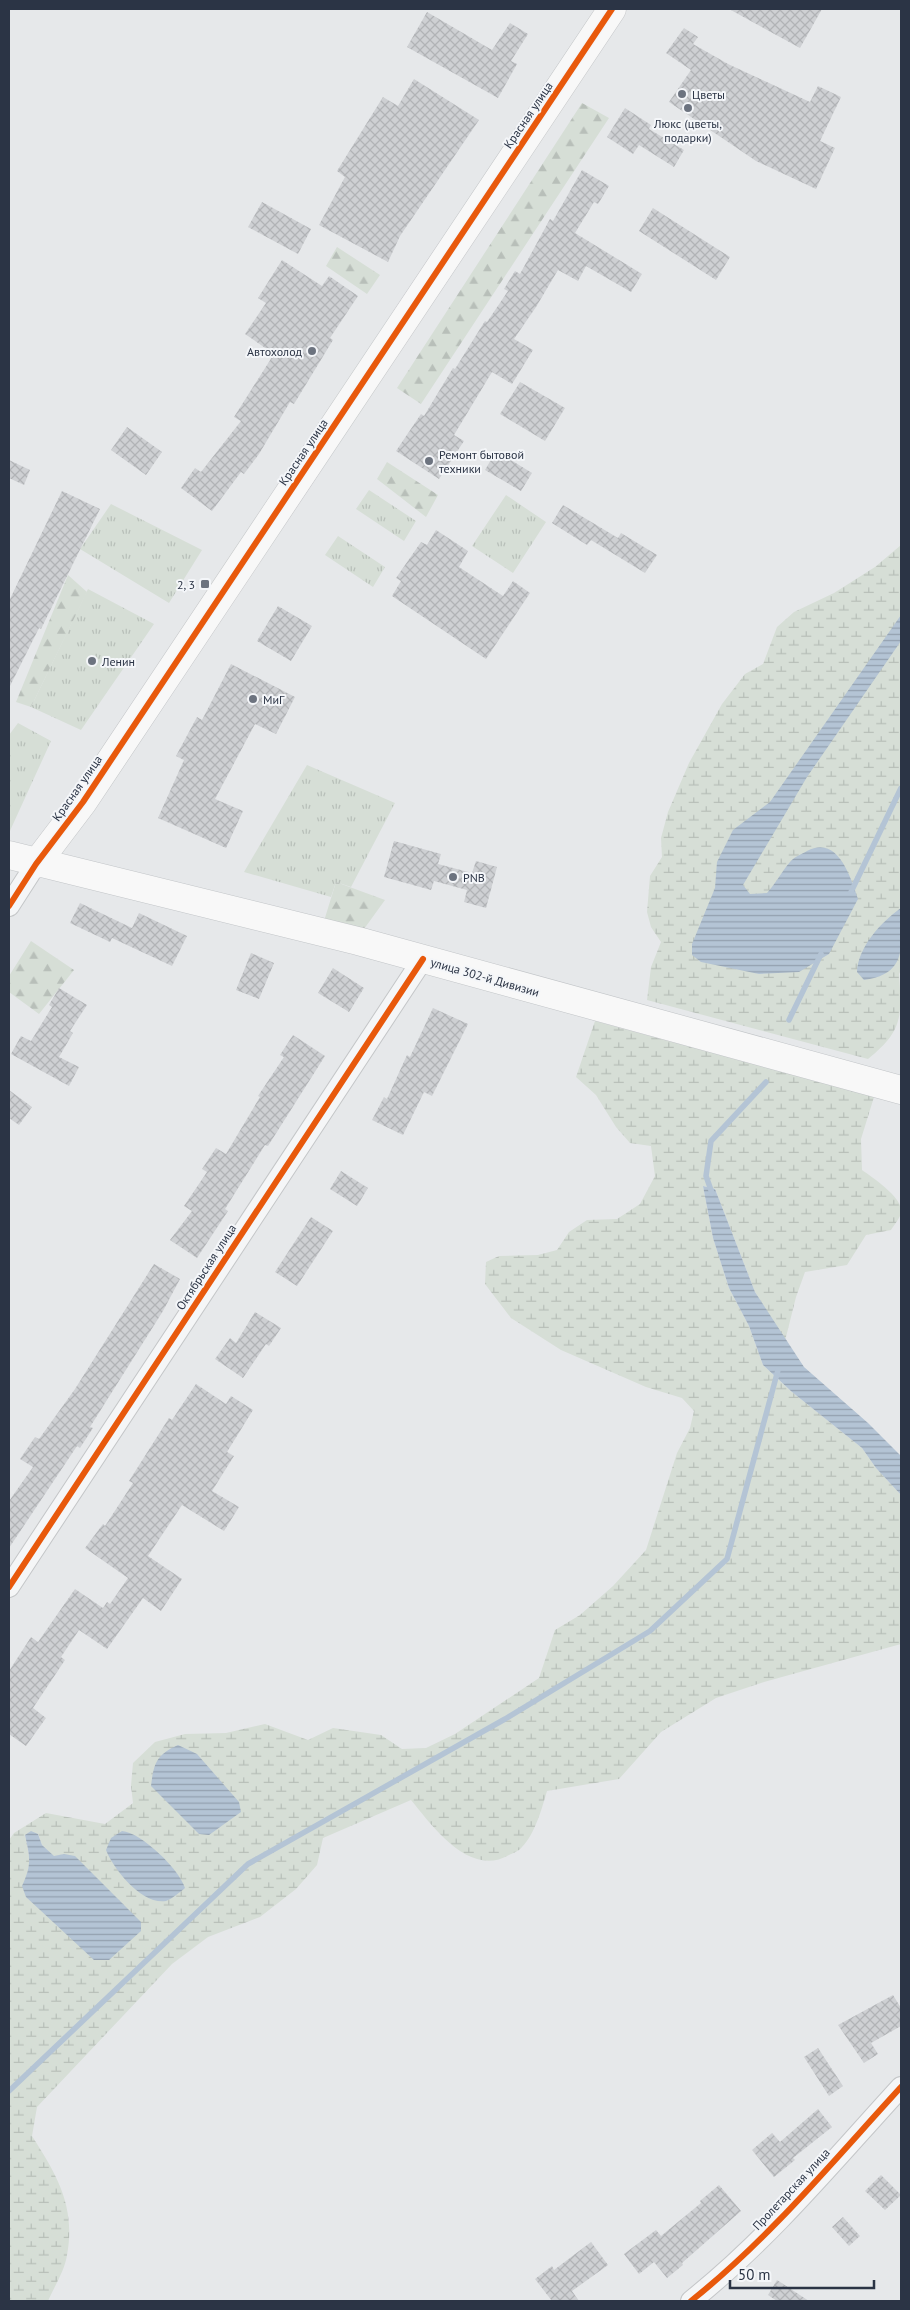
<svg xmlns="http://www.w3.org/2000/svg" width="910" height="2310" font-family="'PT Sans',sans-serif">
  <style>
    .grass { fill: url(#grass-tufts) }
    .forest { fill: url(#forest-firs) }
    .wetland { fill: url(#wetland-marsh); fill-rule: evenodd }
    .water { fill: url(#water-rules) }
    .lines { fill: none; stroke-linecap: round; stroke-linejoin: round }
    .stream { stroke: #b4c4d5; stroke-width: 5.5 }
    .building { fill: url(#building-cross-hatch) }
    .street-casing { stroke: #c4c6c8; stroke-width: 22 }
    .secondary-casing { stroke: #c4c6c8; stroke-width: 29 }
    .primary-casing { stroke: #c2c5c8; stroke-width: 29 }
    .street { stroke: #f5f6f7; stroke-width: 20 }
    .secondary { stroke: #f8f8f8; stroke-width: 28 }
    .primary { stroke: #f8f8f8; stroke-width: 28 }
    .cycleway-casing { stroke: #f4f6f9; stroke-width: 9 }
    .cycleway { stroke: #e8590c; stroke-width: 6 }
    .poi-dot { fill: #6c737f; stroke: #f4f6f9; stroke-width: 2 }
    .labels { text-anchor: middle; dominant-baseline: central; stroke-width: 4; stroke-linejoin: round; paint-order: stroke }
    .poi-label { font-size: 12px; fill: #2b3445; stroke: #f4f6f9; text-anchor: start }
    .street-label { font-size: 12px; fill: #2b3445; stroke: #f4f6f9 }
  </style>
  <defs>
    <pattern id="grass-tufts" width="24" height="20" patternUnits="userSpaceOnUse" patternTransform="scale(1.25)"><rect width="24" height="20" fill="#d6ded6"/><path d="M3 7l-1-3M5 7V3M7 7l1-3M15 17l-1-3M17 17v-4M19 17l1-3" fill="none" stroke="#b8bfb9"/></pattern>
    <pattern id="forest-firs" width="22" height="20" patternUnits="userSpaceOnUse" patternTransform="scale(1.25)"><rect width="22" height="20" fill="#d6ded6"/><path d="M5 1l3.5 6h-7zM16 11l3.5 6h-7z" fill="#b8bfb9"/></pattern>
    <pattern id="wetland-marsh" width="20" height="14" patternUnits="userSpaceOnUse" patternTransform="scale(1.25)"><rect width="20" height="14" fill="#d6ded6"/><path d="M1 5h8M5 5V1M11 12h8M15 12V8" fill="none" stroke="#b8bfb9"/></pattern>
    <pattern id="water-rules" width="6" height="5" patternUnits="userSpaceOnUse" patternTransform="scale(1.25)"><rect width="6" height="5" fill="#b4c4d5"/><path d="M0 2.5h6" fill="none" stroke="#93a0af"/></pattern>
    <pattern id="building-cross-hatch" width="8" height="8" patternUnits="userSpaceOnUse" patternTransform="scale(1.25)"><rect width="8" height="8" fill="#ced0d3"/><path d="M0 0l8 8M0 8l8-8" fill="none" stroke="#b1b3b6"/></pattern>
  </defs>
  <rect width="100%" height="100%" fill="#e6e8ea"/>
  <!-- grass -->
  <path class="grass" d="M 369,490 L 416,521 L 404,541 L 356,509 Z
    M 506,495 L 546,522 L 513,573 L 472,546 Z
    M 111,504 L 202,550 L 169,603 L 80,549 Z
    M 338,536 L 385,567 L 373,587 L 325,555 Z
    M 88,589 L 154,624 L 81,730 L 31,707 Z
    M 18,723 L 51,741 L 9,833 L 9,735 Z
    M 307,765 L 395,803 L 351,887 L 336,882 L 331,897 L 244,872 Z"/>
  <!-- forest -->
  <path class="forest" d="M 582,103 L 609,118 L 421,404 L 397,388 Z
    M 337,247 L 380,275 L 367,294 L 326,266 Z
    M 387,462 L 438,495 L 426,517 L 377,479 Z
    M 68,575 L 87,592 L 31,707 L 16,702 Z
    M 336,882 L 385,900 L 364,929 L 324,921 Z
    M 31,941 L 74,970 L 39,1014 L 9,992 L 9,976 Z"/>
  <!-- wetland -->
  <path class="wetland" d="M 901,545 L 901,970 L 899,974 C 902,1016 903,1031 868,1059 L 647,1000 L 651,967 L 661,942 L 651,927 L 647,912 L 650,876 L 662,857 L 661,838 L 668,812 L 689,763 L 722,704 L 745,674 L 763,664 L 777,627 L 794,612 L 834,593 L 875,567 Z
    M 595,1021 L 874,1097 L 861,1139 L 862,1170 C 872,1177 905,1199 901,1213 C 900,1218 894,1225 891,1230 L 866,1235 L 847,1265 L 805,1272 L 796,1297 L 785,1341 L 755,1292 L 715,1189 L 703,1186 L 713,1238 L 729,1288 L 749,1326 L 763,1365 L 792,1392 L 862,1448 L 876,1468 L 901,1495 L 901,1644 L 764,1682 L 716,1698 L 661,1732 L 619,1779 L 547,1791 C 542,1808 535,1834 522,1847 C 519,1851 513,1853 509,1855 C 470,1878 433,1827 411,1800 L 323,1838 L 317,1865 L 296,1889 L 260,1917 L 208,1937 L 172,1964 L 37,2107 L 32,2136 C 57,2175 76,2207 67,2255 C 65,2270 54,2287 48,2301 L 9,2301 L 9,1840 L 14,1833 L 46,1813 L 105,1824 L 133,1803 L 131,1786 L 133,1763 L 155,1742 L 185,1734 L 226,1733 L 265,1724 L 308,1740 L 333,1728 L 381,1735 L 402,1749 L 426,1748 L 455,1734 L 539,1678 L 555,1630 L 580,1615 L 613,1586 L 646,1550 L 677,1453 L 690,1428 L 694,1411 L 682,1398 L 646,1387 L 561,1350 L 511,1318 L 485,1284 L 486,1262 L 499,1256 L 538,1255 L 557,1250 L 569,1232 L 587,1220 L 617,1219 L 640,1204 L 655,1176 L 651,1146 L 630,1143 L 616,1127 L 596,1095 L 576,1077 ZM 38,1834 L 42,1845 L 54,1857 L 64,1854 L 23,1886 C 32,1864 30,1858 25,1835 Z"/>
  <!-- water -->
  <path class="water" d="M 901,615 L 901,641 L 807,777 L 743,885 L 750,894 L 767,893 C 776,883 782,871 790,862 C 794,857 802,854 807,851 C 838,834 851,878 858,899 L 829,954 L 799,972 L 759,974 L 701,962 L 692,955 L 692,944 L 715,888 L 717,862 L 733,830 L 770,802 Z
    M 901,908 C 901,944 909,974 864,980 L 857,972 C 858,947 881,922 901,908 Z
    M 703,1186 L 715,1189 L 755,1292 L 804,1367 L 868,1423 L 901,1456 L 901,1495 L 876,1468 L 862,1448 L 792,1392 L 763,1365 L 749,1326 L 729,1288 L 713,1238 Z
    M 178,1745 L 197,1754 L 239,1802 L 241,1812 L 209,1835 L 199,1834 L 151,1786 C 154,1763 156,1755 178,1745 Z
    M 31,1831 L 38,1834 L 42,1845 L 54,1856 L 64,1854 L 75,1856 L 141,1922 L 141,1931 L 109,1960 L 94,1960 L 26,1897 L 22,1886 C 32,1864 30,1858 25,1835 Z
    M 122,1831 C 142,1833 179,1869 185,1888 C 180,1892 172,1899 166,1901 C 142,1905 114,1870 106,1850 L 111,1838 Z"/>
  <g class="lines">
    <!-- stream -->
    <path class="stream" d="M 851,892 L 901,788
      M 789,1020 L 821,954
      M 712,1193 L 706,1176 L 711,1141 L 766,1082
      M 9,2091 L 248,1864 L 505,1719 L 650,1631 L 727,1559 L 778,1370"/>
  </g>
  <!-- building -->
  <path class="building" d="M 729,9 L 822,9 L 800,48 Z
    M 427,12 L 492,50 L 510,23 L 528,34 L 511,61 L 517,64 L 498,98 L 407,47 Z
    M 684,28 L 698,37 L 693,44 L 728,64 L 810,102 L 818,86 L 841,97 L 820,141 L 835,148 L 816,189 L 756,161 L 669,102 L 691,70 L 666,53 Z
    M 414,79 L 479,120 L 400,236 L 388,262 L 319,225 L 345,177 L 337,171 L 383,97 L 398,106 Z
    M 625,108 L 651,125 L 649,129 L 684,150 L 674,167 L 639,145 L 633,154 L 607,137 Z
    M 582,170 L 609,186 L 598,204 L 594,202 L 575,233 L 642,274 L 631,292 L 586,266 L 578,281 L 558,270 L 536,307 L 514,339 L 533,350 L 512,384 L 492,372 L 454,435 L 464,441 L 439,479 L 396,451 L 421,414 L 424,416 L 453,368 L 455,369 L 485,321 L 487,322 L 508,291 L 504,289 L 515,271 L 520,274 L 550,219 L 553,221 Z
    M 262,202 L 311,229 L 298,254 L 248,227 Z
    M 653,208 L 730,257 L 716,280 L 639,231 Z
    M 282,260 L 322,286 L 329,276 L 358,296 L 330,338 L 333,340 L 294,404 L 290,402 L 259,454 L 244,474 L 241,472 L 212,511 L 181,488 L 195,468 L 201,472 L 241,421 L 234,417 L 274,354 L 245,334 L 266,303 L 258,298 Z
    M 520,382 L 565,408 L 545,441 L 500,414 Z
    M 127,427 L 162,452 L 146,475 L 111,450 Z
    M 496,451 L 532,473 L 521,491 L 485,470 Z
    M 9,460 L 30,470 L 24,485 L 9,478 Z
    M 62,491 L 100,509 L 41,629 L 39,628 L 9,688 L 9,601 Z
    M 563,505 L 618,538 L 621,533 L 657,555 L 645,573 L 591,540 L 587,545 L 552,523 Z
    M 436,530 L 468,551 L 459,567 L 503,596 L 513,581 L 530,593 L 486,659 L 392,596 L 401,581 L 396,578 L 421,542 L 427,545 Z
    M 278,606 L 312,626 L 291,661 L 257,641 Z
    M 231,664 L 295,697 L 276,734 L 255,724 L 215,799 L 243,811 L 226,848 L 158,818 L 184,760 L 176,756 L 197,717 L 202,720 Z
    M 394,841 L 441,854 L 438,864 L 472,873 L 476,861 L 497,867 L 486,908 L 464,902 L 467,890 L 434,881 L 431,890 L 384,877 Z
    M 80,903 L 132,928 L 139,913 L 187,936 L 172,966 L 112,938 L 110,942 L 70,923 Z
    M 251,953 L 274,963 L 259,999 L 236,990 Z
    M 333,968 L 364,988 L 349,1012 L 318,993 Z
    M 59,988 L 87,1005 L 70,1031 L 73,1033 L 59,1057 L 79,1067 L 69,1086 L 11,1054 L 21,1036 L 31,1041 L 52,1007 L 49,1005 Z
    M 433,1008 L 468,1024 L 432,1096 L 424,1092 L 403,1135 L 372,1120 L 384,1097 L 387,1099 L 407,1055 L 410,1057 Z
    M 293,1035 L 325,1056 L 268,1146 L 265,1145 L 225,1209 L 228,1211 L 197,1258 L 170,1240 L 192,1211 L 184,1206 L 207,1172 L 202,1169 L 216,1148 L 226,1154 L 260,1097 L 258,1096 L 284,1057 L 280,1055 Z
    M 9,1090 L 32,1107 L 19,1125 L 9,1118 Z
    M 341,1171 L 368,1188 L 357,1206 L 330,1189 Z
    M 311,1217 L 333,1231 L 297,1286 L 275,1272 Z
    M 154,1264 L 180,1279 L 163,1311 L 90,1427 L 93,1428 L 80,1448 L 77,1446 L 9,1548 L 9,1501 L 33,1467 L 20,1459 L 35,1437 L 39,1439 L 75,1389 Z
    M 255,1312 L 281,1328 L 269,1346 L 266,1344 L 243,1378 L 215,1359 L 230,1338 L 236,1343 Z
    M 196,1384 L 226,1404 L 231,1396 L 253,1410 L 227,1452 L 234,1456 L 212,1491 L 239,1507 L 224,1531 L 182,1505 L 148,1556 L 182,1579 L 161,1611 L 143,1598 L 107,1649 L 79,1630 L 61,1657 L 65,1660 L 33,1708 L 46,1718 L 26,1746 L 9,1734 L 9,1671 L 31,1637 L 38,1642 L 75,1589 L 103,1608 L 107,1602 L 110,1604 L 128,1578 L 85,1548 L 103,1524 L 105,1526 L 133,1483 L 129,1481 L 169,1418 L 172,1420 Z
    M 893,1995 L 901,2008 L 901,2026 L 871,2043 L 878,2054 L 864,2063 L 838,2025 Z
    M 818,2048 L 843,2086 L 829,2096 L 804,2057 Z
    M 818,2109 L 832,2127 L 793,2158 L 795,2160 L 774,2177 L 752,2150 L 772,2133 L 780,2142 Z
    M 881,2175 L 901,2195 L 885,2210 L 865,2191 Z
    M 719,2185 L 741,2211 L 682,2263 L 683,2265 L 667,2278 L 654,2262 L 639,2274 L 624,2254 L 656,2230 L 661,2236 L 701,2203 L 700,2201 Z
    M 843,2217 L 860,2236 L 849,2246 L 832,2227 Z
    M 591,2242 L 608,2265 L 572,2291 L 579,2301 L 552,2301 L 535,2279 L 552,2266 L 554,2270 Z
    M 777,2280 L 809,2301 L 777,2301 L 768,2295 Z"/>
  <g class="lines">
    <defs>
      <path id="street" d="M 9,906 L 36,864
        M 9,1587 L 423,959
        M 691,2301 C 769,2239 834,2160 901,2087"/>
      <path id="secondary" d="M 36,864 L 83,802 L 612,9"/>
      <path id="primary" d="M 9,855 L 358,941 L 901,1090"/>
    </defs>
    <!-- street casing -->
    <use href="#street" class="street-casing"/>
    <!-- secondary casing -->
    <use href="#secondary" class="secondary-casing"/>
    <!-- primary casing -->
    <use href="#primary" class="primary-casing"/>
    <!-- street -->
    <use href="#street" class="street"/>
    <!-- secondary -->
    <use href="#secondary" class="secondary"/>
    <!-- primary -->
    <use href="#primary" class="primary"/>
    <defs>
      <path id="cycleway" d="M 9,906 L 36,864 L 83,802 L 612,9
        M 9,1587 L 423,959
        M 691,2301 C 769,2239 834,2160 901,2087"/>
    </defs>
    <!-- cycleway casing -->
    <use href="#cycleway" class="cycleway-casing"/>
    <!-- cycleway -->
    <use href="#cycleway" class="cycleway"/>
  </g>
  <!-- markers -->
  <g class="poi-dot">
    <circle cx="682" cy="94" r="5"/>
    <circle cx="688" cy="108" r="5"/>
    <circle cx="312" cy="351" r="5"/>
    <circle cx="429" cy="461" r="5"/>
    <rect x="200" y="579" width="10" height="10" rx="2.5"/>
    <circle cx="92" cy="661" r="5"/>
    <circle cx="253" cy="699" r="5"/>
    <circle cx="453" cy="877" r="5"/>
  </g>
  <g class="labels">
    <!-- poi labels -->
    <g class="poi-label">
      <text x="692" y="94">Цветы</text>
      <text x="688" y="123" text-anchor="middle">Люкс (цветы,<tspan x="688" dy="14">подарки)</tspan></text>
      <text x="302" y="351" text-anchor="end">Автохолод</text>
      <text x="439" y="454">Ремонт бытовой<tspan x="439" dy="14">техники</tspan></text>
      <text x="195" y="584" text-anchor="end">2, 3</text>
      <text x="102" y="661">Ленин</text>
      <text x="263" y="699">МиГ</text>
      <text x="463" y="877">PNB</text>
    </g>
    <!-- street labels -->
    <g class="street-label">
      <text transform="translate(528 115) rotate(-56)">Красная улица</text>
      <text transform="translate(303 452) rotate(-56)">Красная улица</text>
      <text transform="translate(77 788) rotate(-55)">Красная улица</text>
      <text transform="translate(485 977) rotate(16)">улица 302-й Дивизии</text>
      <text transform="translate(206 1267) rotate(-57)">Октябрьская улица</text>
      <text transform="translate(791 2189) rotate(-47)">Пролетарская улица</text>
    </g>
  </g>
  <!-- border -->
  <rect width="910" height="2310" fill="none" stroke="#2b3445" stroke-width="20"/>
  <!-- scale -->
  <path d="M730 2280v8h144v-8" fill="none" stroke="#2b3445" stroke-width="2.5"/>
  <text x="738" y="2280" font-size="15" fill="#2b3445" stroke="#f4f6f9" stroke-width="4" paint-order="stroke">50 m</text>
</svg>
